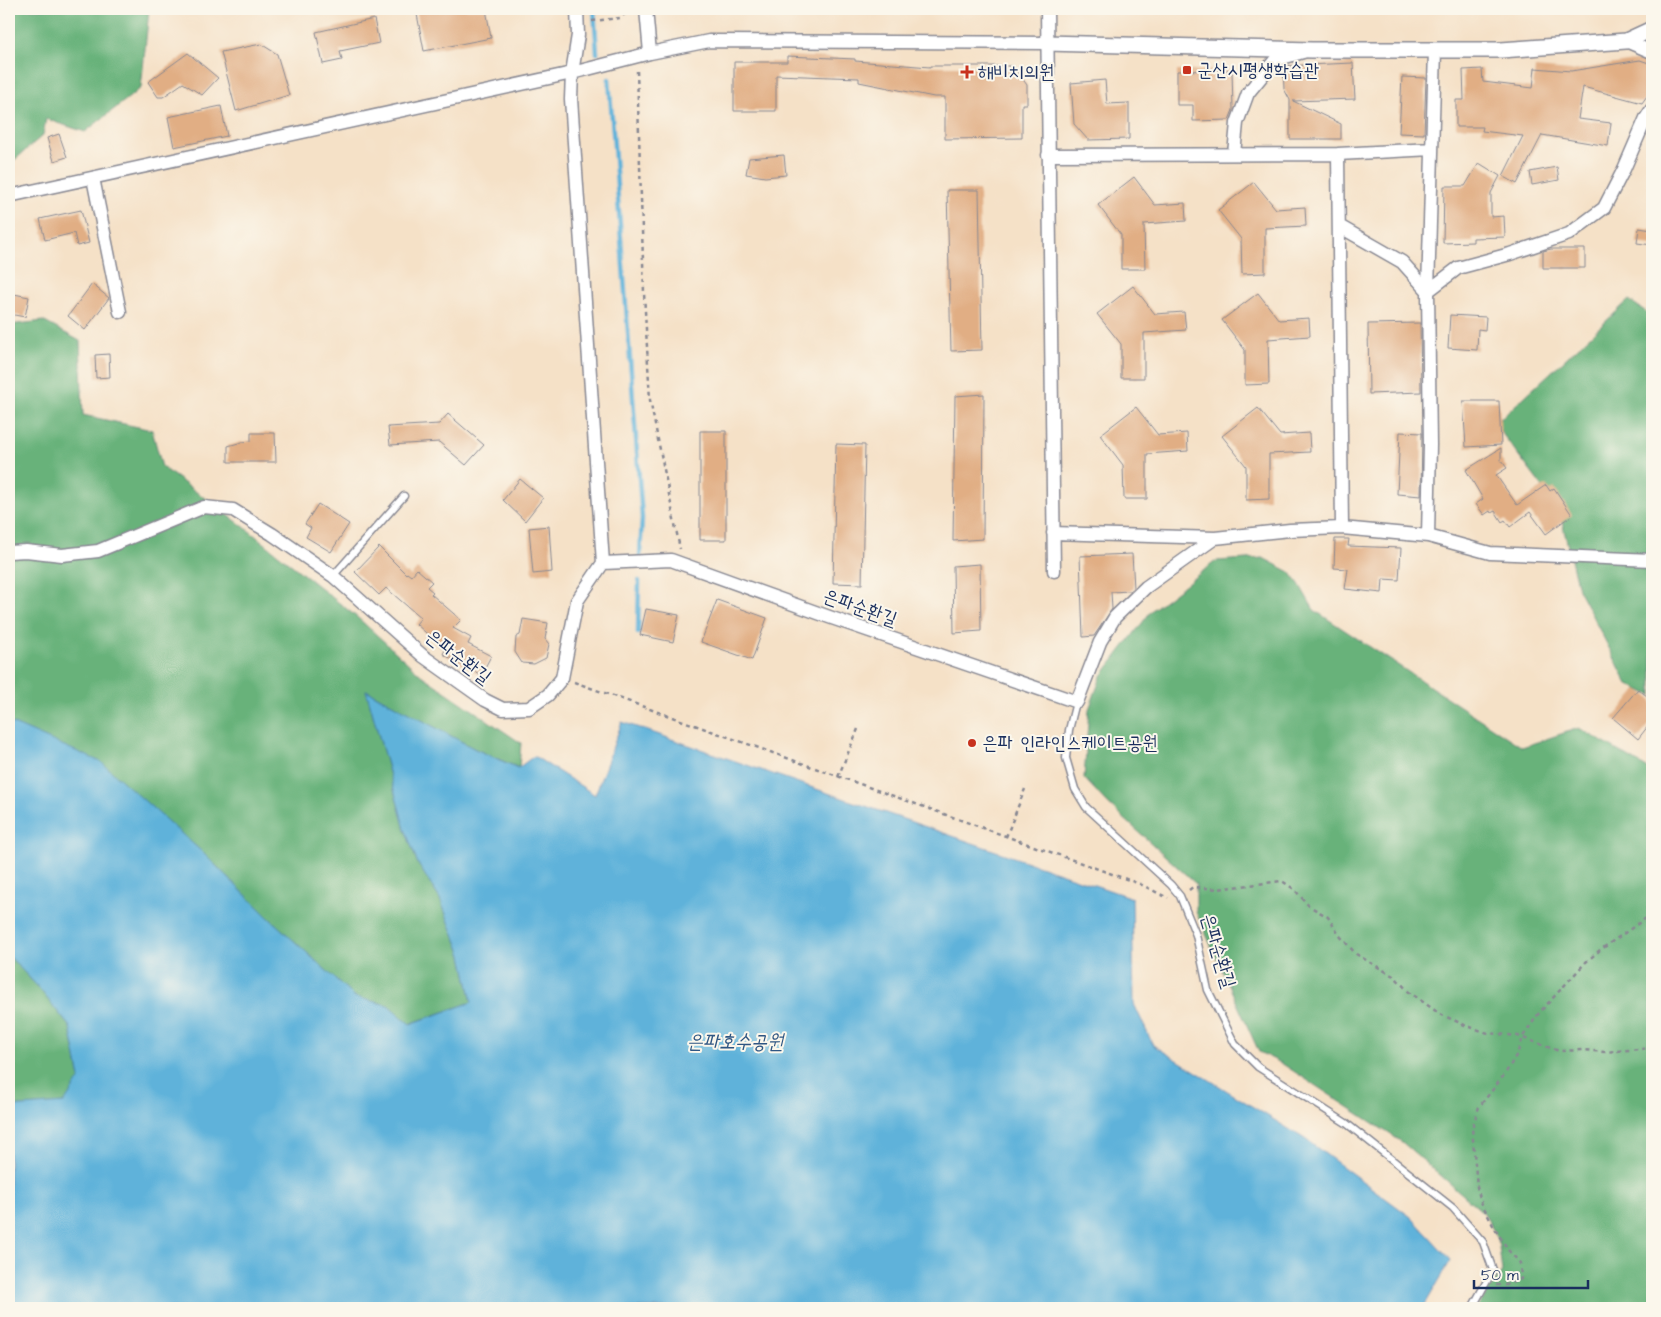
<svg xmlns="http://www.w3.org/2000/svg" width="1661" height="1317" font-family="'Architects Daughter','Poor Story',sans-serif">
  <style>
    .forest { fill: #68b27a; stroke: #42706c }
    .water { fill: #5eb2da; stroke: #3c709c }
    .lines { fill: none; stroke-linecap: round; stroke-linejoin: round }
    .stream { stroke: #5eb2da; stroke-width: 4.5 }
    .building { fill: #e1ae84 }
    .service-casing { stroke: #888892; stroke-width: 9 }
    .minor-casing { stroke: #888892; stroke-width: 15 }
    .tertiary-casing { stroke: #888892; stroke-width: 18 }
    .path { stroke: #888892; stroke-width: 2.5; stroke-dasharray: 4 4; stroke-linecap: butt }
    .service { stroke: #fff; stroke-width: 6 }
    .minor { stroke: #fff; stroke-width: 12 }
    .tertiary { stroke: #fff; stroke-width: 15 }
    .poi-dot { fill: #c8321e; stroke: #fbf7ec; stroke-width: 2 }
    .labels { text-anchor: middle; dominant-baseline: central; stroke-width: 4; stroke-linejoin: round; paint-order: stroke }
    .poi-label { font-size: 19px; fill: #1b2f5e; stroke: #fbf7ec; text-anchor: start }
    .street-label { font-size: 19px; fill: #1b2f5e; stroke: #fbf7ec }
    .water-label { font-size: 20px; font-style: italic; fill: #2f5683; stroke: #fbf7ec }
  </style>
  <rect width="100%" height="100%" fill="#fbf7ec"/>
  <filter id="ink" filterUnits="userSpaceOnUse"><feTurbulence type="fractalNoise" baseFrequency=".02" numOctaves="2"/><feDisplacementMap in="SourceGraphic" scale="10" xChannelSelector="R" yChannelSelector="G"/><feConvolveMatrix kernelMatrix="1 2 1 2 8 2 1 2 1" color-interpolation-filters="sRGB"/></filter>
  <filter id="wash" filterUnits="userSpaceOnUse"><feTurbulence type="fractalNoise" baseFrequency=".0096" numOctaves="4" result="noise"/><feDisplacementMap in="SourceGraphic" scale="20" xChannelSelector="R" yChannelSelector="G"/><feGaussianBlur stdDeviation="1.12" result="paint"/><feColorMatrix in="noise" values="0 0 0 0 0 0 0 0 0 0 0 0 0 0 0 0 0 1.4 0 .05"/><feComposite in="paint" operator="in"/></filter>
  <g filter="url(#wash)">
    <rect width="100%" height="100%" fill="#f5e1c7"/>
    <!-- forest -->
    <path class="forest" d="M 9,9 L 145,9 L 149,10 L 141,88 L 85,132 L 46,119 L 43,135 L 9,165 Z
      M 1629,300 L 1652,316 L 1652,696 L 1628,684 L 1578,589 L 1559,509 L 1495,424 Z
      M 43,321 L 80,341 L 83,415 L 152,430 L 162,467 L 243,526 L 358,618 L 421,675 L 521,743 L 519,768 L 475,749 L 366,690 L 405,829 L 418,864 L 440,899 L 462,955 L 472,1002 L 409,1024 L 388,1005 L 355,997 L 268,917 L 201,851 L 101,763 L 9,722 L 9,325 Z
      M 1263,558 L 1290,572 L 1299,584 L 1314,610 L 1522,747 L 1579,728 L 1652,771 L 1652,1308 L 1477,1308 L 1502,1272 L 1498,1239 L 1484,1213 L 1402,1142 L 1281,1063 L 1259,1052 L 1196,912 L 1196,884 L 1107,803 L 1084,778 L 1089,709 L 1101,677 L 1152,610 L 1216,561 Z
      M 9,956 L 38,987 L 70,1027 L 80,1078 L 65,1103 L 9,1107 Z"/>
    <!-- water -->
    <path class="water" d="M 366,690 L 475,749 L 518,768 L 534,756 L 595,795 L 622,722 L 1132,898 L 1134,1004 L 1153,1045 L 1305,1139 L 1411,1217 L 1451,1260 L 1423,1308 L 9,1308 L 9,1107 L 64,1103 L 80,1078 L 70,1027 L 38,987 L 9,956 L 9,722 L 101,762 L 201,851 L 268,917 L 355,997 L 388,1005 L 410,1024 L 472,1002 L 462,955 L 440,899 L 418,864 L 405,829 Z"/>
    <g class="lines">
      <!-- stream -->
      <path class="stream" d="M 594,9 L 597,53
        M 609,79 L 642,518 L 640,556
        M 638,633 L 639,581"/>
    </g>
    <g id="blocks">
      <!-- building -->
      <path class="building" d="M 416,9 L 486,9 L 491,38 L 424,51 Z
        M 374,19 L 379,43 L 340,51 L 342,60 L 323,64 L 316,32 Z
        M 261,44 L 277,54 L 289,95 L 236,111 L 221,52 Z
        M 188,53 L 218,78 L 202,95 L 183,83 L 163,97 L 158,97 L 148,82 Z
        M 787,56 L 855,59 L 855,61 L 930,67 L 930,66 L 1013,66 L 1027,85 L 1027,104 L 1022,104 L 1022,138 L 945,139 L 945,97 L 934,97 L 859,82 L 859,78 L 776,75 L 776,111 L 734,111 L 734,62 L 787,62 Z
        M 1640,60 L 1652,64 L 1652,89 L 1642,103 L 1583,87 L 1578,119 L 1611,123 L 1608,146 L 1542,135 L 1517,184 L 1503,176 L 1523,136 L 1482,131 L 1483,127 L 1456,127 L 1456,100 L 1464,100 L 1463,70 L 1482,69 L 1483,82 L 1533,88 L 1535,68 L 1571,71 Z
        M 1353,63 L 1355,99 L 1293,101 L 1341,124 L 1341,139 L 1290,139 L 1290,100 L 1284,89 L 1283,66 Z
        M 1232,70 L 1233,110 L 1229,120 L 1193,121 L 1193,105 L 1177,105 L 1177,71 Z
        M 1402,77 L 1426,78 L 1424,134 L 1399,133 Z
        M 1105,80 L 1107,104 L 1129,103 L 1129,139 L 1088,140 L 1074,124 L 1071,83 Z
        M 221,106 L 227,136 L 174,147 L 168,117 Z
        M 59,134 L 67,157 L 54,161 L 47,138 Z
        M 784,155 L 786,175 L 765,177 L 746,174 L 749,158 Z
        M 1479,163 L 1500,176 L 1491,193 L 1491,217 L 1504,216 L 1505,237 L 1473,238 L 1473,242 L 1443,243 L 1444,186 L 1465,186 Z
        M 1557,167 L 1559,180 L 1532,185 L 1530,172 Z
        M 1134,177 L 1155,205 L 1185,203 L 1186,221 L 1144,224 L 1145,269 L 1121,269 L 1121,235 L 1098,205 Z
        M 1254,182 L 1276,209 L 1305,207 L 1306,226 L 1265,228 L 1265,273 L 1242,274 L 1241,239 L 1218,210 Z
        M 947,190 L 979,190 L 982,350 L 951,351 Z
        M 81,210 L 89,243 L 77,246 L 74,233 L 45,240 L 40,219 Z
        M 1639,228 L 1652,230 L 1652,245 L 1637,243 Z
        M 1551,249 L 1585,249 L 1585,268 L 1543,268 L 1543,251 Z
        M 92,284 L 109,298 L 85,330 L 68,316 Z
        M 1133,286 L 1155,314 L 1184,312 L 1186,330 L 1144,333 L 1144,378 L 1121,378 L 1121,344 L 1097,314 Z
        M 9,293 L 29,297 L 25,317 L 9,314 Z
        M 1258,293 L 1279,320 L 1309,318 L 1310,336 L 1268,339 L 1269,384 L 1245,385 L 1245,350 L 1222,320 Z
        M 1450,315 L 1486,317 L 1485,330 L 1478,329 L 1477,350 L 1448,348 Z
        M 1420,323 L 1421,392 L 1369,394 L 1368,324 Z
        M 109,354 L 110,377 L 96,378 L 95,355 Z
        M 984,394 L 983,539 L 953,541 L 955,396 Z
        M 1463,401 L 1499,401 L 1501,445 L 1466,447 Z
        M 1136,407 L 1158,435 L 1187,433 L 1188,451 L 1147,454 L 1147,499 L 1124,499 L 1123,465 L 1100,435 Z
        M 1258,408 L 1280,435 L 1309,433 L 1310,452 L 1269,454 L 1269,499 L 1246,500 L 1246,466 L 1222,436 Z
        M 448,414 L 484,445 L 466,465 L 439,442 L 390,445 L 388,427 L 439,424 Z
        M 700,431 L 726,431 L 726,540 L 700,540 Z
        M 1400,432 L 1422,433 L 1421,496 L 1397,494 Z
        M 251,433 L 275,433 L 276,462 L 228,462 L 228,446 L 242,442 L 251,441 Z
        M 836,444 L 865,445 L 862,584 L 833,583 Z
        M 1501,448 L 1501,460 L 1507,468 L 1496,475 L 1517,505 L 1546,485 L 1550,491 L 1554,488 L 1572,515 L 1546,534 L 1530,512 L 1510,527 L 1505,520 L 1502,522 L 1495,511 L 1491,513 L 1490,511 L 1484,515 L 1476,504 L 1483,499 L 1466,470 Z
        M 520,479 L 543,498 L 525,521 L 503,500 Z
        M 318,504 L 349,524 L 331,552 L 306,537 L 311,528 L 305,524 Z
        M 549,526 L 552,572 L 533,574 L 529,528 Z
        M 1335,539 L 1349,539 L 1348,546 L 1401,548 L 1399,580 L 1383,579 L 1382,593 L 1345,589 L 1348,569 L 1334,568 Z
        M 379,547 L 406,574 L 407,573 L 411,576 L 417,569 L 432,582 L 427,587 L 433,592 L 431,594 L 461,620 L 453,628 L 471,638 L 468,644 L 491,656 L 481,675 L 443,654 L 445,650 L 416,624 L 421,618 L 386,588 L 379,595 L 355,572 Z
        M 1132,554 L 1134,588 L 1130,591 L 1111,592 L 1112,609 L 1094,636 L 1083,637 L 1080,556 Z
        M 980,564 L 981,631 L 954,633 L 953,566 Z
        M 717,600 L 767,618 L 752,660 L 701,642 Z
        M 646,609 L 679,615 L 673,642 L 640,635 Z
        M 523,619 L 548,623 L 545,639 L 549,644 L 546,658 L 534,664 L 522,663 L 515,652 L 516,637 L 520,635 Z
        M 1638,689 L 1652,700 L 1652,721 L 1638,739 L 1613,718 Z"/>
    </g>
  </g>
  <g filter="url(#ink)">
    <use href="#blocks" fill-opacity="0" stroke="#888892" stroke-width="1"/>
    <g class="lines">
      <defs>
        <path id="service" d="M 333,576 L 404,496
          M 1076,702 L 1069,730 L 1066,758 L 1075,789 L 1086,807 L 1171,885 L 1180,896 L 1196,935 L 1208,990 L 1235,1044 L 1258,1067 L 1346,1123 L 1453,1208 L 1483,1242 L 1493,1270 L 1472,1308"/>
        <path id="minor" d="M 646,9 L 650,53
          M 1047,9 L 1054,571
          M 1626,41 L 1652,52
          M 1234,154 L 1237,123 L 1248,93 L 1275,60 L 1303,52
          M 1338,154 L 1432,149
          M 1048,155 L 1338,154 L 1342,528
          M 93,178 L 120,312
          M 9,196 L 572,73 L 578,35 L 577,9
          M 1339,226 L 1402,262 L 1428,291 L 1430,445 L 1428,536
          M 1428,291 L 1458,268 L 1510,254 L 1569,234 L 1604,208 L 1624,169 L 1646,118 L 1652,109
          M 1428,291 L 1435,50
          M 1053,533 L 1215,538 L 1290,530 L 1342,528 L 1428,536 L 1490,553 L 1652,560
          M 9,552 L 26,551 L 62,555 L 98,551 L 204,507 L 233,510 L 272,534 L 333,576 L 423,656 L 485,700 L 503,709 L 529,708 L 548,695 L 562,678 L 577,601 L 603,563
          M 603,563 L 571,99 L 572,73 L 650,53 L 709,41 L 1046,43
          M 603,563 L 671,560 L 832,618 L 1077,702 L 1100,642 L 1115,617 L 1146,587 L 1215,538"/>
        <path id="tertiary" d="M 1046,43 L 1312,50 L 1501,50 L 1626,41 L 1652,29"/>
      </defs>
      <!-- service casing -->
      <use href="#service" class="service-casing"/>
      <!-- minor casing -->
      <use href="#minor" class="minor-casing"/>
      <!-- tertiary casing -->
      <use href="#tertiary" class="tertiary-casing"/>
      <!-- path -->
      <path class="path" d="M 592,21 L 620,18 L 627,12 L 633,12
        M 637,71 L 644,293 L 650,400 L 680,549
        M 574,682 L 1140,884 L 1168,898
        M 838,777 L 858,729
        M 1006,837 L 1025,789
        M 1189,890 L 1193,887 L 1218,889 L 1282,881 L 1294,889 L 1309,906 L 1328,917 L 1339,935 L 1356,954 L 1395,977 L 1409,992 L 1440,1014 L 1467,1026 L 1488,1033 L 1518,1036 L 1559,1051 L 1584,1050 L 1605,1052 L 1652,1048
        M 1496,1285 L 1506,1285 L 1521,1279 L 1520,1263 L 1509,1251 L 1495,1229 L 1481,1202 L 1477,1187 L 1472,1128 L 1479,1107 L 1505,1074 L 1517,1054 L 1524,1035 L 1539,1013 L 1586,962 L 1600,950 L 1652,914"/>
      <!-- service -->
      <use href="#service" class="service"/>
      <!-- minor -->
      <use href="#minor" class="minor"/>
      <!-- tertiary -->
      <use href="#tertiary" class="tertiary"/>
    </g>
  </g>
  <!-- markers -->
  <g class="poi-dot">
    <rect x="1182" y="65" width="10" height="10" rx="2.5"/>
    <path d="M964.5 64.5h5v5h5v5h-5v5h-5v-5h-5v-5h5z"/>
    <circle cx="972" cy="743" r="5"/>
  </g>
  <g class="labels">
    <!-- poi labels -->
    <g class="poi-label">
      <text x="1197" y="70">군산시평생학습관</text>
      <text x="978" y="72">해비치의원</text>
      <text x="982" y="743">은파 인라인스케이트공원</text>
    </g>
    <!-- street labels -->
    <g class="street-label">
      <text transform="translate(860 608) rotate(19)">은파순환길</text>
      <text transform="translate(458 657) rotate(37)">은파순환길</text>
      <text transform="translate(1218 951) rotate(73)">은파순환길</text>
    </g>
    <!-- water labels -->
    <g class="water-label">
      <text x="735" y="1042">은파호수공원</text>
    </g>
  </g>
  <!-- margin -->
  <rect width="1661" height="1317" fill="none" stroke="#fbf7ec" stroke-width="30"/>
  <!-- scale -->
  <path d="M1474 1280v8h114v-8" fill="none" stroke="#1b2f5e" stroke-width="2.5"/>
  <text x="1481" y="1280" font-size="15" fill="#1b2f5e" stroke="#fbf7ec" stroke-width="4" paint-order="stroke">50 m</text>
</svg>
